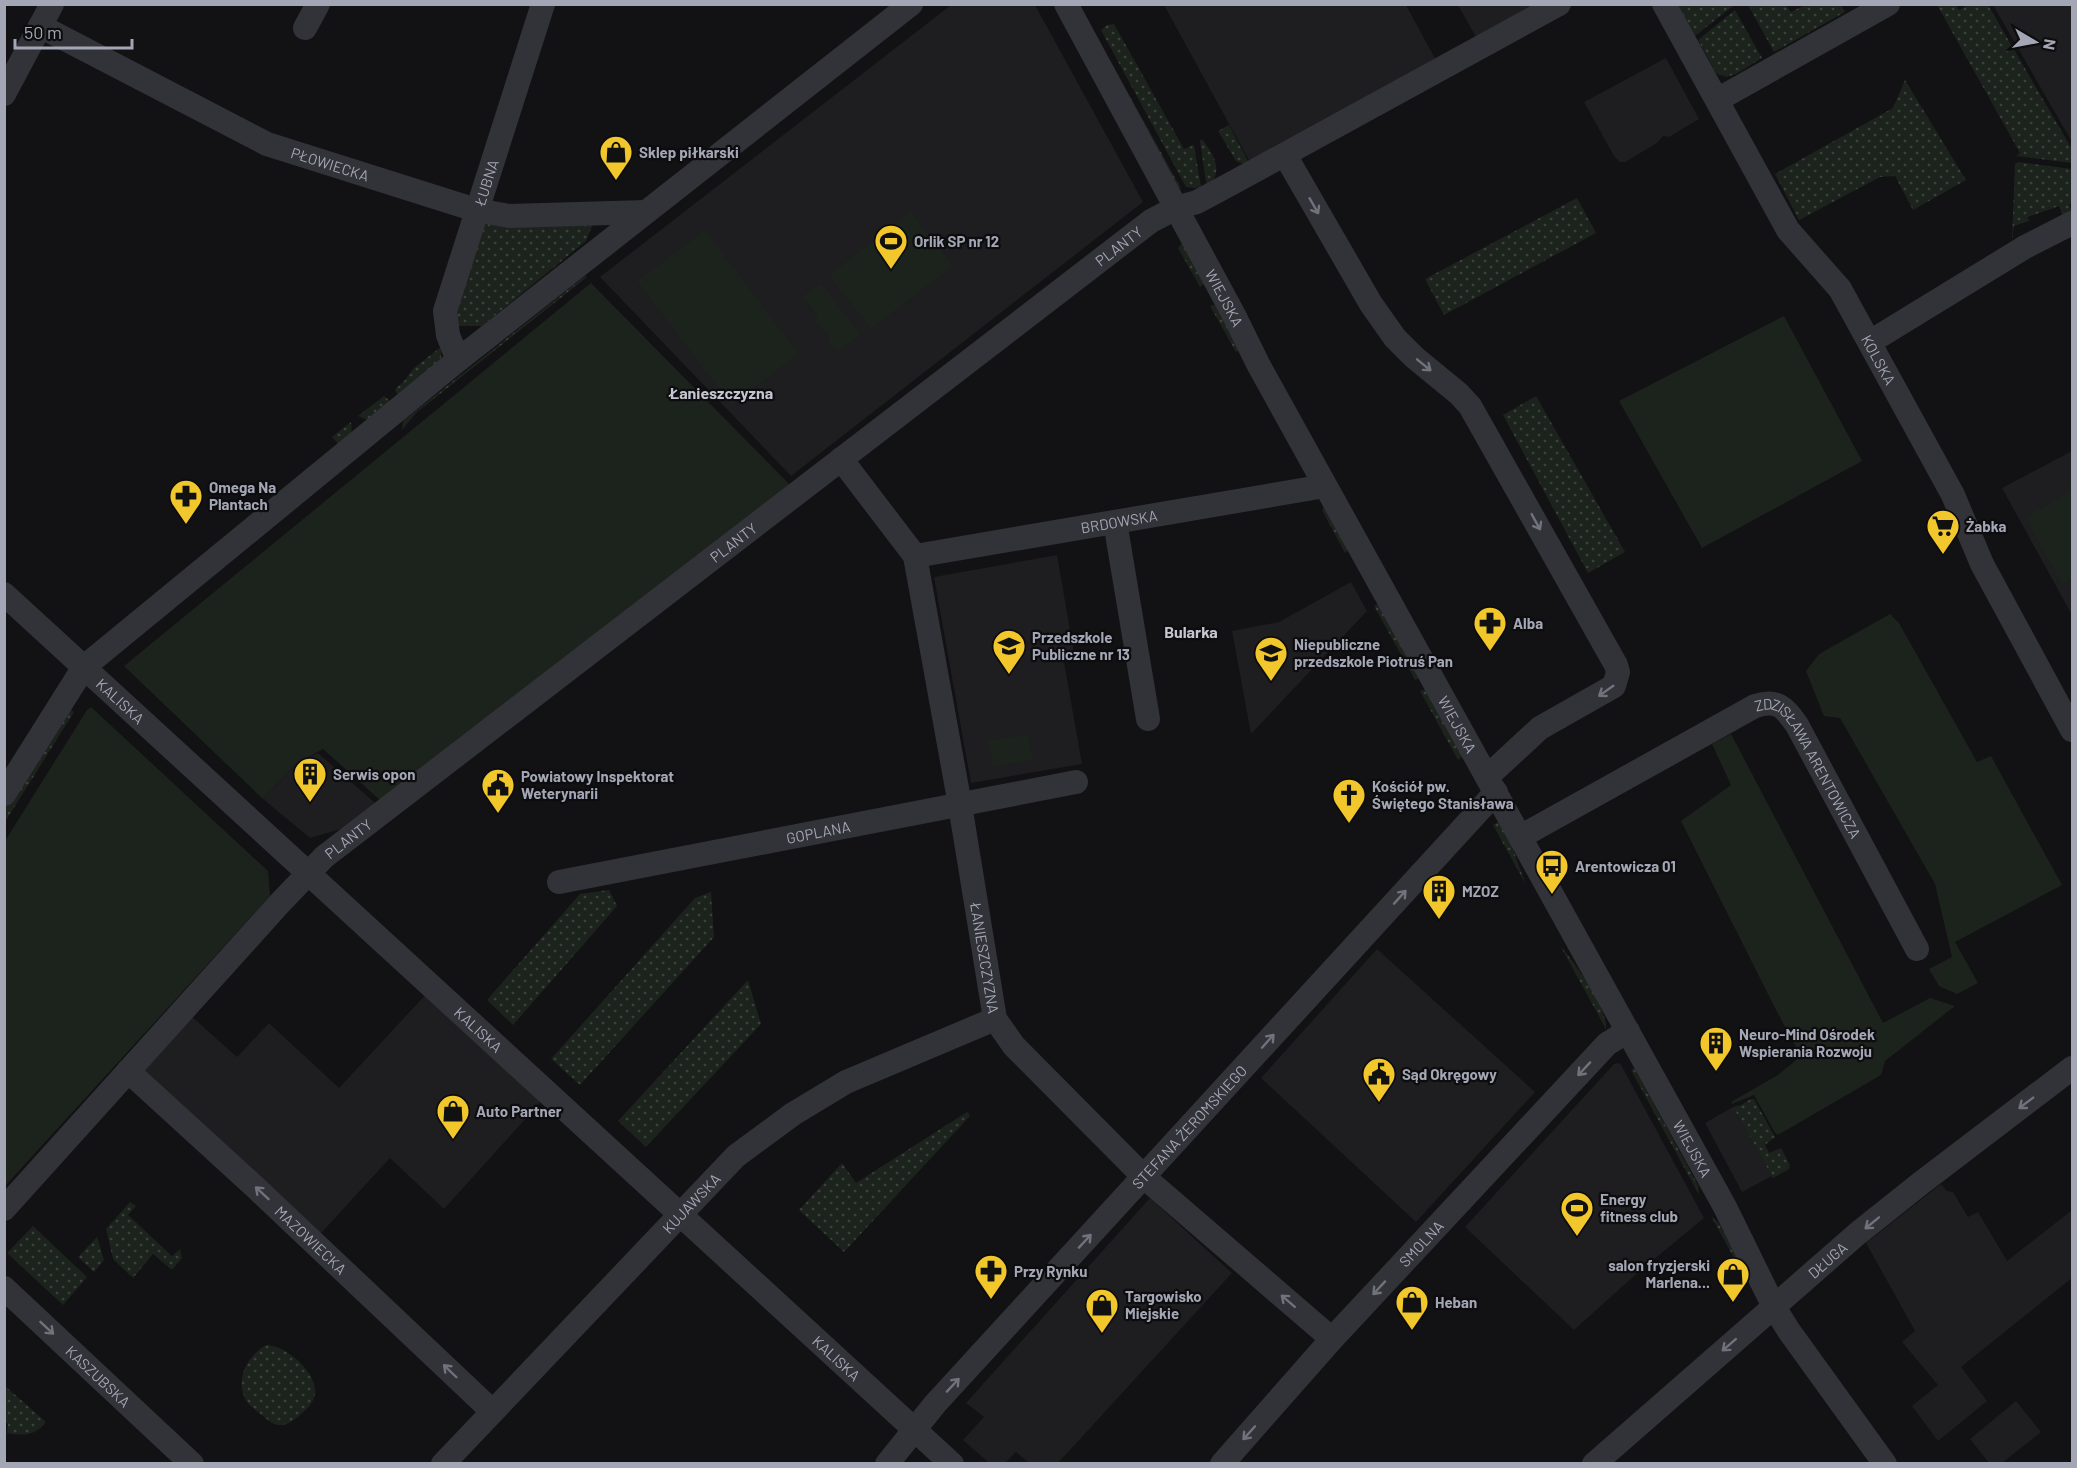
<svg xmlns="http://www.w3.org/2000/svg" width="2077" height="1468" font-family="Barlow,sans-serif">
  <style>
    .built { fill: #1e1d20 }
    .grass { fill: url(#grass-dots) }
    .garden { fill: #1c231d }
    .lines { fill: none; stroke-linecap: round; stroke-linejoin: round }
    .minor { stroke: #323338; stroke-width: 24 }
    .oneway { stroke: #70727c }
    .labels { text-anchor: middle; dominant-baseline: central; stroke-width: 4.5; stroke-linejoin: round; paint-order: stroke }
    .poi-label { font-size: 15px; font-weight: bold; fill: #a3a6b4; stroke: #0d0c0e; text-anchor: start }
    .street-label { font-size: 15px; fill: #a3a6b4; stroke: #0d0c0e }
    .neighbourhood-label { font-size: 16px; font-weight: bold; fill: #c4c5d0; stroke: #0d0c0e }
  </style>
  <defs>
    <pattern id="grass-dots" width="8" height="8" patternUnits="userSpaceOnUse" patternTransform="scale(1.5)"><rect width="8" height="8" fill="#1c231d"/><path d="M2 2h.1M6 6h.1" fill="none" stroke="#3a403b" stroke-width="1.8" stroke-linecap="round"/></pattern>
  </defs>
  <rect width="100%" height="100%" fill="#121113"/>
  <!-- built -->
  <path class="built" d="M 951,5 L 1035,5 L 1143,202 L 791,476 L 600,277 Z
    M 1164,5 L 1406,5 L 1438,64 L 1251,164 Z
    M 1458,5 L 1536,5 L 1476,37 Z
    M 1993,5 L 2072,5 L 2072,142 Z
    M 1666,58 L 1699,119 L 1669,137 L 1663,136 L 1657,143 L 1635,156 L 1626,162 L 1620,162 L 1614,156 L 1584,102 Z
    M 2072,451 L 2072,615 L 2002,488 Z
    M 1057,555 L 1075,659 L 1064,662 L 1082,764 L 971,783 L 934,577 Z
    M 1351,582 L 1367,611 L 1251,734 L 1232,631 L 1279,622 Z
    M 318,753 L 389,815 L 310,838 L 263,799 L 296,764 Z
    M 1377,949 L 1535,1092 L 1416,1222 L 1261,1078 Z
    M 429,991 L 548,1094 L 444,1209 L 390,1158 L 313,1242 L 133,1079 L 191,1016 L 237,1057 L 269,1023 L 339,1088 Z
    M 1620,1063 L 1704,1218 L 1634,1276 L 1574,1330 L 1465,1227 L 1614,1064 Z
    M 1733,1107 L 1772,1176 L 1742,1192 L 1705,1123 Z
    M 1941,1184 L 1947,1191 L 1953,1192 L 1968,1217 L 1978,1212 L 2007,1261 L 2072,1210 L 2072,1278 L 1961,1367 L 1987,1401 L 1938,1441 L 1912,1406 L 1938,1385 L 1902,1342 L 1915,1331 L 1866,1243 Z
    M 1150,1198 L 1232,1273 L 1058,1463 L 1029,1463 L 1016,1452 L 1005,1463 L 989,1463 L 963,1440 L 984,1417 L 966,1403 Z
    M 2016,1401 L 2041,1432 L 2002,1463 L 1989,1463 L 1970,1439 Z"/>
  <!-- grass -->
  <path class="grass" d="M 1732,4 L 1733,6 L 1695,36 L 1678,5 Z
    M 1748,5 L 1786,5 L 1791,12 L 1805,5 L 1841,5 L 1845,12 L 1774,52 Z
    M 1937,5 L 1956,5 L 1959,10 L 1968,5 L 1988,5 L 2072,149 L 2072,163 L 2016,156 L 2020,153 Z
    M 1735,10 L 1762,58 L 1736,74 L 1726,77 L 1716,73 L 1698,40 Z
    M 1114,24 L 1184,149 L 1194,145 L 1201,187 L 1195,188 L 1186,187 L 1101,30 L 1107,25 Z
    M 1097,37 L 1182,190 L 1178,187 Z
    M 1905,80 L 1966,180 L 1913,210 L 1895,176 L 1880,177 L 1799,220 L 1775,174 L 1893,108 Z
    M 1229,125 L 1250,165 L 1248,166 L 1236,161 L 1218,131 Z
    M 1202,139 C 1215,156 1224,171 1207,189 L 1200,141 Z
    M 2018,162 L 2072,169 L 2072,202 L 2069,205 L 2072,212 L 2065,220 L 2059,206 L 2028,217 L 2029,221 L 2014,226 L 2012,241 L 2015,164 Z
    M 1577,198 L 1596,233 L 1444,315 L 1425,279 Z
    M 595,219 L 586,241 L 482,326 L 452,326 L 479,224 Z
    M 1182,243 L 1204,284 L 1200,287 L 1178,248 Z
    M 585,276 L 587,277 L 416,413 L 402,430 L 403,421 Z
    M 1213,305 L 1216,306 L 1239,347 L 1238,351 L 1236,352 L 1210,306 Z
    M 442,346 L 441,359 L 400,396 L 395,391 L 396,388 L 404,381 L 414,368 Z
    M 384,396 L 392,403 L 369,421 L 358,416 Z
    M 1536,396 L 1625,552 L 1588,573 L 1503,415 Z
    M 351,422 L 352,435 L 339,445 L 332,437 Z
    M 1325,506 L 1350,548 L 1345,553 L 1322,510 Z
    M 1380,603 L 1418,674 L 1418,679 L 1415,680 L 1374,606 Z
    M 1426,689 L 1463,756 L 1458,760 L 1420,691 Z
    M 67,707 L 74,712 L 5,822 L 5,808 Z
    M 1500,821 L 1511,844 L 1526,885 L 1493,825 Z
    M 609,890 L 617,906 L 513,1025 L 487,1000 L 580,894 Z
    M 711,892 L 714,937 L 580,1085 L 551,1059 L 695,898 Z
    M 1561,947 C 1575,963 1608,1009 1606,1029 Z
    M 748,980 L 761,1024 L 646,1147 L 618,1121 Z
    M 1634,1068 L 1698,1185 L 1699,1195 L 1631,1070 Z
    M 1751,1099 L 1754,1099 L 1775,1137 L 1765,1145 L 1769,1153 L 1781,1148 L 1790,1165 L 1789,1169 L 1773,1178 L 1733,1107 L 1741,1105 Z
    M 967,1112 L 970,1116 L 844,1252 L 799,1210 L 842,1163 L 856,1183 Z
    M 130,1202 L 136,1206 L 128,1215 L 172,1256 L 180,1249 L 182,1258 L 172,1270 L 153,1254 L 133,1278 L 113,1259 L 106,1229 Z
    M 1711,1216 L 1718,1222 L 1743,1267 L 1740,1269 Z
    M 33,1226 L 87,1277 L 63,1305 L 7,1253 Z
    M 97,1237 L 104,1260 L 94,1272 L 78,1257 Z
    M 266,1345 C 286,1345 318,1373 315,1394 C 313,1404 307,1409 299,1416 C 293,1421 286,1426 278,1425 C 271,1424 265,1417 259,1413 C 255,1409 248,1405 246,1400 C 234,1380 248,1355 266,1345 Z
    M 5,1386 L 46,1422 C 35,1436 23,1436 7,1433 L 8,1424 L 4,1421 Z"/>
  <!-- garden -->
  <path class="garden" d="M 911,212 L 953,266 L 871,329 L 829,275 Z
    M 705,230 L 799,354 L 731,405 L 637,281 Z
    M 591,283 L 796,491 L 381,801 L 323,749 L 296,764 L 263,799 L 124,666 Z
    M 821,283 L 860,334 L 839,351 L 836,347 L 834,349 L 827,340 L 829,338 L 815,320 L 818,317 L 803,296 Z
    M 1784,316 L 1862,461 L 1702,548 L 1619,401 Z
    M 2072,491 L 2072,578 L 2062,584 L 2025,517 Z
    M 1890,614 L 1899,623 L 1977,762 L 1991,756 L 2062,885 L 1955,942 L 1978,983 L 1957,994 L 1939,986 L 1929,969 L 1952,957 L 1935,884 L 1840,718 L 1824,716 L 1806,671 L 1819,654 Z
    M 91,707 L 268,871 L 270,896 L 5,1186 L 5,841 L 87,710 Z
    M 1028,734 L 1033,759 L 993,767 L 988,741 Z
    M 1731,734 L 1883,1023 L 1930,998 L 1955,1006 L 1885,1061 L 1881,1075 L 1778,1135 L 1775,1133 L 1754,1095 L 1732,1104 L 1731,1102 L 1778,1075 L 1801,1056 L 1775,1008 L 1681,821 L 1731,785 L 1712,744 Z"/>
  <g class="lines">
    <!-- minor -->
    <g class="minor">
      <path id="s1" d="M 1066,4 L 1235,317 L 1258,364 L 1725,1207 L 1774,1307 L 1789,1331 L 1885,1464"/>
      <path id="s2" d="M 1664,4 L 1788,230 L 1840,289 L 1953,495 L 1982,564 L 2072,730"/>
      <path id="s3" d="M 40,26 L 267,144 L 476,210 L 509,216 L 646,212"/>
      <path d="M 305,28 L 318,4"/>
      <path d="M 4,94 L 52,4"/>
      <path d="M 1717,100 L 1888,4"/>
      <path d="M 1285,155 L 1371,304 L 1395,338 L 1414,357 L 1459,394 L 1470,406 L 1616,665 L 1618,672 L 1614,686 L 1540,728 L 1487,777"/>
      <path d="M 1870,342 L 2025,247 L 2072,223"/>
      <path id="s4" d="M 458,360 L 448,335 L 445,311 L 543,4"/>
      <path id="s5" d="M 841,459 L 915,556 L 960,805 L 995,1019 L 1014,1046 L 1144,1177 L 1332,1339"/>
      <path d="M 1115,522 L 1148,719"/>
      <path id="s6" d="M 915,556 L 1325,486"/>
      <path id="s7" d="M 4,594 L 952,1464"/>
      <path d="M 4,794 L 84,667 L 458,360 L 911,4"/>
      <path id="s8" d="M 1520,837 L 1755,706 C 1778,699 1784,707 1797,725 L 1917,949"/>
      <path id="s9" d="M 559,882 L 1076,782"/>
      <path id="s10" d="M 128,1071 L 255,1187 L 492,1411"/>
      <path id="s11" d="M 4,1209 L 279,904 L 324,857 L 1151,221 L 1176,208 L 1197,202 L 1236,181 L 1559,4"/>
      <path id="s12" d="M 4,1288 L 192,1464"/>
      <path id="s13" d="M 443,1464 L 736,1156 L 793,1114 L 846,1082 L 995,1019"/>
      <path id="s14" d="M 887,1464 L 935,1404 L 1496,792"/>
      <path id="s15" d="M 1222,1464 L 1332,1339 L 1607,1044 L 1628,1031"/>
      <path id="s16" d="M 1594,1464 L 1857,1234 L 1921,1183 L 2072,1068"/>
    </g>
  </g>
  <!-- one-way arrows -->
  <defs><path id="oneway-shaft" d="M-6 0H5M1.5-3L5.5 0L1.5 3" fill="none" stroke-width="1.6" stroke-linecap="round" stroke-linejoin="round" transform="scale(1.5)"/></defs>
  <g class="oneway">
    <use href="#oneway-shaft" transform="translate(1314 206) rotate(60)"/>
    <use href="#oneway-shaft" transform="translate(1424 365) rotate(39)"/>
    <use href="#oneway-shaft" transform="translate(1536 522) rotate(61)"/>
    <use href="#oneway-shaft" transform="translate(1606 691) rotate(145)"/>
    <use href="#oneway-shaft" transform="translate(1400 897) rotate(-48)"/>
    <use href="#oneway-shaft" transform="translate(1268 1041) rotate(-48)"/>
    <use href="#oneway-shaft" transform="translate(1584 1069) rotate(133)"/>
    <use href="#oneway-shaft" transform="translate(2026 1103) rotate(143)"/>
    <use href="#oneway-shaft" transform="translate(262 1193) rotate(-137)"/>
    <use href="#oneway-shaft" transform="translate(1872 1223) rotate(141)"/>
    <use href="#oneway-shaft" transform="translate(1085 1241) rotate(-47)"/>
    <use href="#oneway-shaft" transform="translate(1379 1288) rotate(133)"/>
    <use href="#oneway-shaft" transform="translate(1288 1301) rotate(-139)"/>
    <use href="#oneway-shaft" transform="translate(47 1328) rotate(43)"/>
    <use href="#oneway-shaft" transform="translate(1729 1345) rotate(139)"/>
    <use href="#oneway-shaft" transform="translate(450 1371) rotate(-136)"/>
    <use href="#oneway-shaft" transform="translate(953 1385) rotate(-47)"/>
    <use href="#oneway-shaft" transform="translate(1249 1433) rotate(132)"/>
  </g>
  <!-- icons -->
  <defs>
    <symbol id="shop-pin" viewBox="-11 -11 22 30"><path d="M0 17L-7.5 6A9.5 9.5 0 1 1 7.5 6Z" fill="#f1c72b" stroke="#0d0c0e"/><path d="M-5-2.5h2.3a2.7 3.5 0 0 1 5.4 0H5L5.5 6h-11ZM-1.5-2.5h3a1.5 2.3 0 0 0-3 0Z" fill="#111"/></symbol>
    <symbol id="stadium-pin" viewBox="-11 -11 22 30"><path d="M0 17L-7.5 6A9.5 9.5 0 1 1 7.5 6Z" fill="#f1c72b" stroke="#0d0c0e"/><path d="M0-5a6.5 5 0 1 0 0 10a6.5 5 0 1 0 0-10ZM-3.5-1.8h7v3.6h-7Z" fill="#111"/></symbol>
    <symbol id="pharmacy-pin" viewBox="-11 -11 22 30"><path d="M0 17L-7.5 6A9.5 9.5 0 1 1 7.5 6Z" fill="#f1c72b" stroke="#0d0c0e"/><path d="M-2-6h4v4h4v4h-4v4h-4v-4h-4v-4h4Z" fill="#111"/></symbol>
    <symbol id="supermarket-pin" viewBox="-11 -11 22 30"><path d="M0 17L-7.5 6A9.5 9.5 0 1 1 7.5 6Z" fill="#f1c72b" stroke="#0d0c0e"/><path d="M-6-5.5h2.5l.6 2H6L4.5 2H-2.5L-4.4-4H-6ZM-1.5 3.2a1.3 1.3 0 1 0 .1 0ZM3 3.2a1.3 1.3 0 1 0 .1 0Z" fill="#111"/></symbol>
    <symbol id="school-pin" viewBox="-11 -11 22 30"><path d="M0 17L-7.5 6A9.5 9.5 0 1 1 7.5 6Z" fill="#f1c72b" stroke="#0d0c0e"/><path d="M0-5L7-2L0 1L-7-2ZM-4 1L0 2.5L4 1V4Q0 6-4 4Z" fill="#111"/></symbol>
    <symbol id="building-pin" viewBox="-11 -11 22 30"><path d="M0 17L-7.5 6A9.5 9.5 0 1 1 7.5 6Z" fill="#f1c72b" stroke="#0d0c0e"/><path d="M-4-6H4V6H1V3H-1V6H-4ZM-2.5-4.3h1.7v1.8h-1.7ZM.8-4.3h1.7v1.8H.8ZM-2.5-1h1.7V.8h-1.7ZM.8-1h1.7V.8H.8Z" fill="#111"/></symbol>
    <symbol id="civic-pin" viewBox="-11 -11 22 30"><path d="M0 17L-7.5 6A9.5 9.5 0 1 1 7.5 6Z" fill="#f1c72b" stroke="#0d0c0e"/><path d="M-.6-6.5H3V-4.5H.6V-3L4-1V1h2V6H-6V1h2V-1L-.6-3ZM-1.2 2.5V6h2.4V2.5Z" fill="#111"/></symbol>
    <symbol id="church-pin" viewBox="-11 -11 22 30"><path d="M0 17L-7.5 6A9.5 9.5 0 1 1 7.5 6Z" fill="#f1c72b" stroke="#0d0c0e"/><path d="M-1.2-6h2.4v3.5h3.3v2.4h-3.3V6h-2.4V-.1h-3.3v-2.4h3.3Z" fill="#111"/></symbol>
    <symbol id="bus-pin" viewBox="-11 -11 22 30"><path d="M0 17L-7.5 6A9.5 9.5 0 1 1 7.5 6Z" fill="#f1c72b" stroke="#0d0c0e"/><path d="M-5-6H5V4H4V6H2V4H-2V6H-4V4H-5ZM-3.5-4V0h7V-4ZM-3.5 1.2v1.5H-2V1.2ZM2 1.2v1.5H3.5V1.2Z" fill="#111"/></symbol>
  </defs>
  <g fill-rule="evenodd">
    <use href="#shop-pin" x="597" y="133" width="38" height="52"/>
    <use href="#stadium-pin" x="872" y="222" width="38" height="52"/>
    <use href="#pharmacy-pin" x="167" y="477" width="38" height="52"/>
    <use href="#supermarket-pin" x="1924" y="507" width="38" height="52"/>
    <use href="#pharmacy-pin" x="1471" y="604" width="38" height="52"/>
    <use href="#school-pin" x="990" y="627" width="38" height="52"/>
    <use href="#school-pin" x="1252" y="634" width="38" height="52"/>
    <use href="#building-pin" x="291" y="755" width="38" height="52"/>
    <use href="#civic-pin" x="479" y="766" width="38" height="52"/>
    <use href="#church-pin" x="1330" y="776" width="38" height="52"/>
    <use href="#bus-pin" x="1533" y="847" width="38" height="52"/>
    <use href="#building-pin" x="1420" y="872" width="38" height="52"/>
    <use href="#building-pin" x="1697" y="1024" width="38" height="52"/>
    <use href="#civic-pin" x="1360" y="1055" width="38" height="52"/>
    <use href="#shop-pin" x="434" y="1092" width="38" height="52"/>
    <use href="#stadium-pin" x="1558" y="1189" width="38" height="52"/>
    <use href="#pharmacy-pin" x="972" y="1252" width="38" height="52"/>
    <use href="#shop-pin" x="1714" y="1255" width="38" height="52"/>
    <use href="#shop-pin" x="1393" y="1283" width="38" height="52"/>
    <use href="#shop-pin" x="1083" y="1286" width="38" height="52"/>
  </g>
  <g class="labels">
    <!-- poi labels -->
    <g class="poi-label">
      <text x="639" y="152">Sklep piłkarski</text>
      <text x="914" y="241">Orlik SP nr 12</text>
      <text x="209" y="487">Omega Na<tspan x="209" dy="17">Plantach</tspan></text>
      <text x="1966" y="526">Żabka</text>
      <text x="1513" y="623">Alba</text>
      <text x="1032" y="637">Przedszkole<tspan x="1032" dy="17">Publiczne nr 13</tspan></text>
      <text x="1294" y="644">Niepubliczne<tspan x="1294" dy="17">przedszkole Piotruś Pan</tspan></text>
      <text x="333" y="774">Serwis opon</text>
      <text x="521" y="776">Powiatowy Inspektorat<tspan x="521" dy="17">Weterynarii</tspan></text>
      <text x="1372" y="786">Kościół pw.<tspan x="1372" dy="17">Świętego Stanisława</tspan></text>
      <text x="1575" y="866">Arentowicza 01</text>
      <text x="1462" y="891">MZOZ</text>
      <text x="1739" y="1034">Neuro-Mind Ośrodek<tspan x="1739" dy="17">Wspierania Rozwoju</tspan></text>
      <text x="1402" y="1074">Sąd Okręgowy</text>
      <text x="476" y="1111">Auto Partner</text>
      <text x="1600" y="1199">Energy<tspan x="1600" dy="17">fitness club</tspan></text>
      <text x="1710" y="1265" text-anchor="end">salon fryzjerski<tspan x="1710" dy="17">Marlena...</tspan></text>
      <text x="1014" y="1271">Przy Rynku</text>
      <text x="1125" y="1296">Targowisko<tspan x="1125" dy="17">Miejskie</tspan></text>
      <text x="1435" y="1302">Heban</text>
    </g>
    <!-- street labels -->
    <g class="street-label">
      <text stroke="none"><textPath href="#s3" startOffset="322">PŁOWIECKA</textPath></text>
      <text stroke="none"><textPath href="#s4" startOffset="186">ŁUBNA</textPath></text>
      <text stroke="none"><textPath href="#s11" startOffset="1478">PLANTY</textPath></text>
      <text stroke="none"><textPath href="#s1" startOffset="334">WIEJSKA</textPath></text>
      <text stroke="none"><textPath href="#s2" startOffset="417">KOLSKA</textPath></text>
      <text stroke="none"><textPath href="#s6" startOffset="207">BRDOWSKA</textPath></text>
      <text stroke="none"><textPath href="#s11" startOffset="992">PLANTY</textPath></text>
      <text stroke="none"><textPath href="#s7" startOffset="158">KALISKA</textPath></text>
      <text stroke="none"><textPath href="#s1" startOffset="820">WIEJSKA</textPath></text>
      <text stroke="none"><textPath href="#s8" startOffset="358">ZDZISŁAWA ARENTOWICZA</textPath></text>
      <text stroke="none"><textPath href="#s9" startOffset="264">GOPLANA</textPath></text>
      <text stroke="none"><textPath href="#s11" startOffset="506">PLANTY</textPath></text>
      <text stroke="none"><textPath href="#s5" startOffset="530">ŁANIESZCZYZNA</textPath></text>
      <text stroke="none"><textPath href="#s7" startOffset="644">KALISKA</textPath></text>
      <text stroke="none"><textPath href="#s14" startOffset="453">STEFANA ŻEROMSKIEGO</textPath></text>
      <text stroke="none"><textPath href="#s1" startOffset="1305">WIEJSKA</textPath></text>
      <text stroke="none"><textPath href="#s13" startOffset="360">KUJAWSKA</textPath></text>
      <text stroke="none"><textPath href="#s10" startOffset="249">MAZOWIECKA</textPath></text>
      <text stroke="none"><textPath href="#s15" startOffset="297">SMOLNA</textPath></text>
      <text stroke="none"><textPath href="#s16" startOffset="310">DŁUGA</textPath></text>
      <text stroke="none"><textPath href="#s7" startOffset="1130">KALISKA</textPath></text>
      <text stroke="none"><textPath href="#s12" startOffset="129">KASZUBSKA</textPath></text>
    </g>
    <!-- neighbourhood labels -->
    <g class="neighbourhood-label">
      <text x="721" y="392">Łanieszczyzna</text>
      <text x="1191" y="631">Bularka</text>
    </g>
  </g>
  <!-- border -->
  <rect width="2077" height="1468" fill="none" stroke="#a3a6b4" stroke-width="12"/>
  <!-- north arrow -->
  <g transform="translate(2035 42) rotate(100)" stroke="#0d0c0e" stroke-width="4.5" paint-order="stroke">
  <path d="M0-4.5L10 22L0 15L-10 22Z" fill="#a3a6b4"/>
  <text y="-9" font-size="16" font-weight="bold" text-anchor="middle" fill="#a3a6b4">N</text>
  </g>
  <!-- scale -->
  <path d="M15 39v9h117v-9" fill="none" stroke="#a3a6b4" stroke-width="3"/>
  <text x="24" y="39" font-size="18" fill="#a3a6b4" stroke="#0d0c0e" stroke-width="4.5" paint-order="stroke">50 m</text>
</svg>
